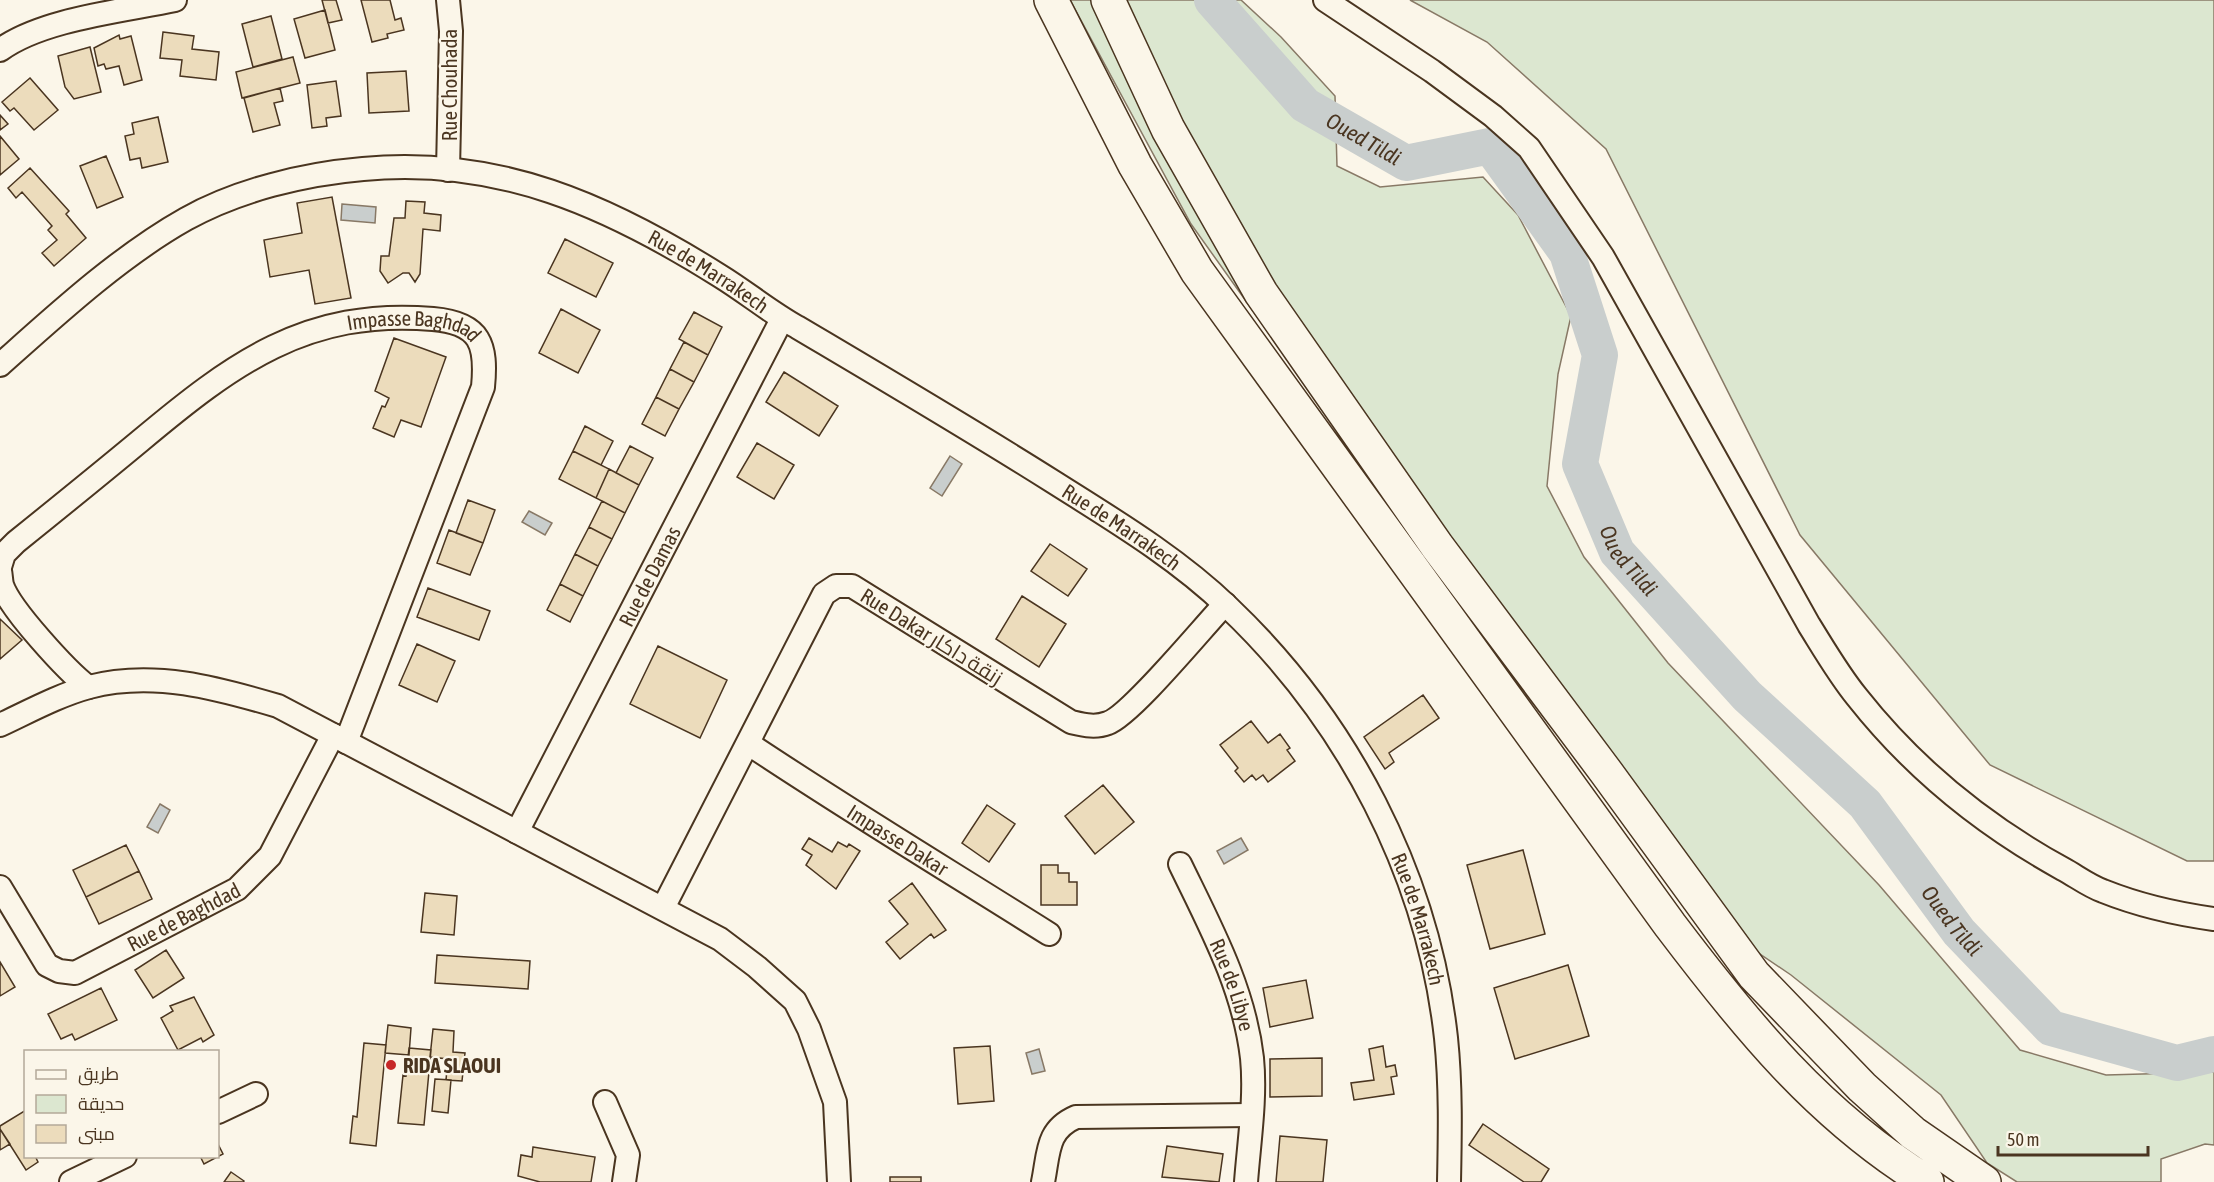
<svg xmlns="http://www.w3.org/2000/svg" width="2214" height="1182" font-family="'Asap Condensed',Cairo,sans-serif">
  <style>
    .green { fill: #dce7d0; stroke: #887966; stroke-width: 1.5 }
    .water { fill: #c9cecd; stroke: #887966; stroke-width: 1.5 }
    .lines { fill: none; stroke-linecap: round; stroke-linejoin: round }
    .river { stroke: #c9cecd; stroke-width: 36 }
    .building { fill: #ecdcbc; stroke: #4a3520; stroke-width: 1.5 }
    .minor-casing { stroke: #4a3520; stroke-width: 26 }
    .highway-casing { stroke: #4a3520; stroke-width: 36 }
    .minor { stroke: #fbf6e9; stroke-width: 22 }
    .highway { stroke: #fbf6e9; stroke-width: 33 }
    .poi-dot { fill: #c62828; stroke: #fbf6e9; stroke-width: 2 }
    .labels { text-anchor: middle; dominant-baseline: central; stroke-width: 4.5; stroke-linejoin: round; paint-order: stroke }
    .street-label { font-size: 21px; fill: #4a3520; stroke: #fbf6e9 }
    .poi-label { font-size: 21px; font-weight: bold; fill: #4a3520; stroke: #fbf6e9; text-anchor: start }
    .water-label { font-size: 22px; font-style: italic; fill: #4a3520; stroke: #fbf6e9 }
  </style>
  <rect width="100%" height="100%" fill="#fbf6e9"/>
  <!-- green -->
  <path class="green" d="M 1070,0 L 1241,0 L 1281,37 L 1335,96 L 1337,166 L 1380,187 L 1483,177 L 1518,215 L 1571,316 L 1558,374 L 1547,486 L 1584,557 L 1668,663 L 1879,885 L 2020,1050 L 2106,1075 L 2214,1072 L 2214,1145 L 2205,1144 L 2161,1159 L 2161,1182 L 2017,1182 L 1987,1163 L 1941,1095 L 1791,975 L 1698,912 L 1531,701 L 1191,224 Z
    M 1410,0 L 2214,0 L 2214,861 L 2187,861 L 1990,765 L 1800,535 L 1606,149 L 1487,42 Z"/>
  <!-- water -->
  <path class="water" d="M 342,204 L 376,207 L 375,223 L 341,220 Z
    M 950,456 L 962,464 L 942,496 L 930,488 Z
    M 529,511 L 552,523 L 545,535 L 522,522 Z
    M 160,804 L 170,810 L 158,833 L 147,827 Z
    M 1241,838 L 1248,850 L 1224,864 L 1217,851 Z
    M 1039,1049 L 1045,1071 L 1032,1074 L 1026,1053 Z"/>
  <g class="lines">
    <!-- river -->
    <path class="river" id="s1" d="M 1212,0 L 1305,105 L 1406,163 L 1490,146 L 1567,253 L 1600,355 L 1580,464 L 1617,552 L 1747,696 L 1865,804 L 1959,932 L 2051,1028 L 2177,1063 L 2214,1054"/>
  </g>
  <!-- building -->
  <path class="building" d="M 322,0 L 336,0 L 342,20 L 328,23 Z
    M 361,0 L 390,0 L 395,20 L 401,18 L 404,30 L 387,34 L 388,38 L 372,42 Z
    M 325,10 L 335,50 L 305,58 L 294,19 Z
    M 271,16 L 282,59 L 253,67 L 242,24 Z
    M 163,32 L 194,36 L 192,49 L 219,52 L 216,80 L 180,76 L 182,60 L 160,58 Z
    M 119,35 L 120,39 L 131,36 L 142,80 L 124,85 L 119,66 L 106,69 L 104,64 L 98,66 L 94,48 Z
    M 90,47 L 101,92 L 74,99 L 65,87 L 58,56 Z
    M 293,57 L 300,83 L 242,98 L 236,72 Z
    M 406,71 L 409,111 L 369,113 L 367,73 Z
    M 30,78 L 58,110 L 34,130 L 14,108 L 10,111 L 2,102 Z
    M 336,81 L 341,116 L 326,118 L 327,126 L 312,128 L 307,85 Z
    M 280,88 L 283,101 L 274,103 L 280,125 L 253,132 L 244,98 Z
    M 0,115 L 8,124 L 0,130 Z
    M 158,117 L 168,162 L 142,168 L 140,158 L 130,160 L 125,136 L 134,134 L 132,123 Z
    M 0,136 L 19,159 L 0,175 Z
    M 106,156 L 123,197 L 97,208 L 80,166 Z
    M 30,168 L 69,211 L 66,214 L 86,238 L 54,266 L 42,253 L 57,240 L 48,230 L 52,226 L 22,192 L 16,198 L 8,188 Z
    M 332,197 L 351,298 L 315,304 L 309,270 L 270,277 L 264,240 L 302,233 L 297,203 Z
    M 406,201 L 425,202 L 424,213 L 441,215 L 440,231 L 423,229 L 420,274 L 415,282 L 409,273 L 403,273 L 388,283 L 380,271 L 381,256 L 389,256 L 394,218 L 405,218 Z
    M 565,239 L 613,263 L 596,297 L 548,273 Z
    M 561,309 L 600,330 L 578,373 L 539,353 Z
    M 694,312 L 722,327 L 708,355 L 679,339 Z
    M 394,338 L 446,357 L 421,427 L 401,420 L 394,437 L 373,428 L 382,406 L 385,407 L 389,398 L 375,391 Z
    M 684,342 L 708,355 L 694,382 L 670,369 Z
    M 670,369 L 694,382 L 679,409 L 656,397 Z
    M 784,372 L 838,406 L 819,436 L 766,402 Z
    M 656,397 L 679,409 L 665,436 L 642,424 Z
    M 585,426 L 613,441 L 601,465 L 573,451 Z
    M 757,443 L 794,465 L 774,499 L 737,477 Z
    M 630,446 L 653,458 L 639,485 L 616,473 Z
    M 573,451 L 609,469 L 596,498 L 559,479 Z
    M 609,469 L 639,485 L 625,513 L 596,498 Z
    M 468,500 L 495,510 L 483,543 L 456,533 Z
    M 602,501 L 625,513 L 612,539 L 589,527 Z
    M 589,527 L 612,539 L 598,566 L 575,554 Z
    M 449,530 L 483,543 L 470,575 L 437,563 Z
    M 1050,544 L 1087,569 L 1068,596 L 1031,571 Z
    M 575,554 L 598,566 L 583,596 L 560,584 Z
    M 560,584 L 583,596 L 570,622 L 547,610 Z
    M 428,588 L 490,611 L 479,640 L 417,617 Z
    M 1022,596 L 1066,624 L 1039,667 L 996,639 Z
    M 0,619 L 22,640 L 0,659 Z
    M 417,644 L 455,661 L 437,702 L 399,685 Z
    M 658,646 L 727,680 L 700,738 L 630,704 Z
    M 1423,695 L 1439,718 L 1389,753 L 1394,762 L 1385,769 L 1364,737 Z
    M 1251,721 L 1268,743 L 1280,734 L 1290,748 L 1287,750 L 1295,761 L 1268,782 L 1263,775 L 1256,780 L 1252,775 L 1244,782 L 1235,771 L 1238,768 L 1220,745 Z
    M 1103,785 L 1134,822 L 1095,854 L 1065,816 Z
    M 987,805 L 1015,824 L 989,862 L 962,843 Z
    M 809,838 L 832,852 L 838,842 L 847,847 L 849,844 L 860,851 L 836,889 L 806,865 L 812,855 L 802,849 Z
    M 126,845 L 139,871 L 86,897 L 73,870 Z
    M 1523,850 L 1545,934 L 1490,949 L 1467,865 Z
    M 1041,865 L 1058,865 L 1058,873 L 1069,873 L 1069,882 L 1077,882 L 1077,905 L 1041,905 Z
    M 139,871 L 152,899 L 99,924 L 86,897 Z
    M 912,883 L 946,930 L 934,938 L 931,934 L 900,959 L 886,942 L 908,924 L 889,901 Z
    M 425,893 L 457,896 L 454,935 L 421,932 Z
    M 166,950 L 184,978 L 153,998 L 135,970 Z
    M 437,955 L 530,961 L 528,989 L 435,983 Z
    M 0,962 L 15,987 L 0,996 Z
    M 1568,965 L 1589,1036 L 1515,1059 L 1494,988 Z
    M 1306,980 L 1313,1018 L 1270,1027 L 1263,988 Z
    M 101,988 L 117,1020 L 75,1040 L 72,1034 L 61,1039 L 48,1014 Z
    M 194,997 L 214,1035 L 203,1042 L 201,1038 L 178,1050 L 161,1018 L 173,1011 L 170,1006 Z
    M 388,1025 L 411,1028 L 409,1055 L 385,1053 Z
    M 433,1029 L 454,1031 L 453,1052 L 465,1053 L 462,1081 L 446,1080 L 448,1059 L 430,1057 Z
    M 364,1043 L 386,1045 L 376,1146 L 350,1143 L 353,1116 L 357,1117 Z
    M 990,1046 L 994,1101 L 958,1104 L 954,1048 Z
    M 1383,1046 L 1386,1067 L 1395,1065 L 1397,1076 L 1391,1077 L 1394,1094 L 1354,1100 L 1351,1083 L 1374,1080 L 1369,1049 Z
    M 409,1048 L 431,1050 L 424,1125 L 398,1123 L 403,1075 L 406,1076 Z
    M 1322,1058 L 1322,1096 L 1270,1097 L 1270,1059 Z
    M 435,1079 L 451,1080 L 448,1113 L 432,1111 Z
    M 26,1110 L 26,1156 L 35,1156 L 38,1162 L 26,1170 L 0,1129 L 0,1126 Z
    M 1483,1124 L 1549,1169 L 1541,1182 L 1524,1182 L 1469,1145 Z
    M 0,1129 L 10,1144 L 0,1150 Z
    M 1280,1136 L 1327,1140 L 1323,1182 L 1276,1182 Z
    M 218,1144 L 223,1154 L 204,1164 L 200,1156 L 218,1156 Z
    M 1167,1146 L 1223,1154 L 1219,1182 L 1162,1177 Z
    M 533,1147 L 595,1157 L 591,1182 L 540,1182 L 518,1176 L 521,1155 L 532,1157 Z
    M 231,1172 L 244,1181 L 243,1182 L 224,1182 Z
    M 890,1177 L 921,1177 L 921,1182 L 890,1182 Z"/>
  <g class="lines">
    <defs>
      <g id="minor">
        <path d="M 448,0 L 451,31 L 448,170"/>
        <path d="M 1325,0 L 1432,71 L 1493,116 L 1529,148 L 1603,257 L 1809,625 C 1824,649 1839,675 1857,697 C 1913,768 1985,826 2063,869 C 2076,876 2089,886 2103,891 C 2138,905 2177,914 2214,919"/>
        <path d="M 0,50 C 42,19 123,11 175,0"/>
        <path id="s2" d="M 0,365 C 56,315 120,256 186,219 C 238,190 304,174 363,169 C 498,156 609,206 720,276 C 746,292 770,312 797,327 C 883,378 968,428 1052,481 C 1112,519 1176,557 1228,607 C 1347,720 1428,874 1446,1038 C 1451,1086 1450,1134 1449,1182"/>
        <path id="s3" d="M 0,567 L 4,554 L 16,542 C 57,509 99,475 140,441 C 232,364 306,308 433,319 C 481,323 487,345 483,387 L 346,742"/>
        <path d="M 0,571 C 1,575 1,581 2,585 C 10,609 67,671 88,687"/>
        <path d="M 0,725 C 28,712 59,695 89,687 C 153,670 217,688 278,706 L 720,939 L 757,967 L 795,1001 L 809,1029 L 835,1102 L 839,1182"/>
        <path id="s4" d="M 749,744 C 848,810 949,871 1049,934"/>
        <path id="s5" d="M 517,832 L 782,319"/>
        <path id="s6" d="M 1180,864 C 1210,926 1244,988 1252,1058 C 1256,1098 1249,1142 1246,1182"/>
        <path id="s7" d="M 0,887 L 47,965 L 59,971 L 75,973 L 237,889 L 270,856 L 333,735"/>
        <path d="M 663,908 L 824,594 L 836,586 L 852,586 L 1071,722 C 1084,725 1095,728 1108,723 C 1131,715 1203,627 1225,604"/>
        <path d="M 605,1102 L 628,1155 L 624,1182"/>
        <path d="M 218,1112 L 256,1094"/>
        <path d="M 71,1182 L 125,1156"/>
        <path d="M 1043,1182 C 1049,1153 1046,1130 1076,1117 L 1251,1115"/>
      </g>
      <path id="highway" d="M 1051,0 L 1135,165 L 1197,271 L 1670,925 C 1745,1024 1819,1116 1927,1182
        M 1108,0 L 1168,129 L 1261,293 L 1437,546 L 1606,772 L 1754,975 L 1862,1087 L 1913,1133 L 1984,1182"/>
    </defs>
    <!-- minor casing -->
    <use href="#minor" class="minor-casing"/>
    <!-- highway casing -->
    <use href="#highway" class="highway-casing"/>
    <!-- minor -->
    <use href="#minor" class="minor"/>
    <!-- highway -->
    <use href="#highway" class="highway"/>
  </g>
  <!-- markers -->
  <circle class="poi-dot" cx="391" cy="1065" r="6"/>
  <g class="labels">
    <!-- street labels -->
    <g class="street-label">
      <text transform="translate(449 85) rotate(-90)">Rue Chouhada</text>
      <text stroke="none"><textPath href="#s2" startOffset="790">Rue de Marrakech</textPath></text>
      <text stroke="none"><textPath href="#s3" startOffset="500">Impasse Baghdad</textPath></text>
      <text stroke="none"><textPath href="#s2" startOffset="1276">Rue de Marrakech</textPath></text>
      <text stroke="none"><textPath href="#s5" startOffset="288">Rue de Damas</textPath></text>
      <text transform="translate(932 636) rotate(32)">Rue Dakar زنقة داكار</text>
      <text stroke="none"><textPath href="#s4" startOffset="177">Impasse Dakar</textPath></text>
      <text stroke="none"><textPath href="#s7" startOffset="243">Rue de Baghdad</textPath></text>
      <text stroke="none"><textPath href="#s2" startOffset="1780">Rue de Marrakech</textPath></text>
      <text stroke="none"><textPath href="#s6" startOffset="132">Rue de Libye</textPath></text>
    </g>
    <!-- poi labels -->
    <g class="poi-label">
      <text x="403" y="1065">RIDA SLAOUI</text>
    </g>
    <!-- water labels -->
    <g class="water-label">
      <text stroke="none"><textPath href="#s1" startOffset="208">Oued Tildi</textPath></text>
      <text stroke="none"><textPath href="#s1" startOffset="801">Oued Tildi</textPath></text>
      <text stroke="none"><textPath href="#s1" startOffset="1287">Oued Tildi</textPath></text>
    </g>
  </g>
  <!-- legend -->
  <rect x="24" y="1050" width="195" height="108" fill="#fbf6e9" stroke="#b4a999" stroke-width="1.5"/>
  <rect x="36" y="1070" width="30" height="9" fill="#fbf6e9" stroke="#b4a999" stroke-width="1.5"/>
  <text x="78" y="1080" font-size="18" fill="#4a3520">طريق</text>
  <rect x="36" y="1095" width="30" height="18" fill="#dce7d0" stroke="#b4a999" stroke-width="1.5"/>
  <text x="78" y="1110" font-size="18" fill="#4a3520">حديقة</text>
  <rect x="36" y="1125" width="30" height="18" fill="#ecdcbc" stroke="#b4a999" stroke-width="1.5"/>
  <text x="78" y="1140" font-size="18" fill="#4a3520">مبنى</text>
  <!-- scale -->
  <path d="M1998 1146v9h150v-9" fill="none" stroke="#4a3520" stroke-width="3"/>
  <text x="2007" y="1146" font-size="18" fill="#4a3520" stroke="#fbf6e9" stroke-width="4.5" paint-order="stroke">50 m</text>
</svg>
